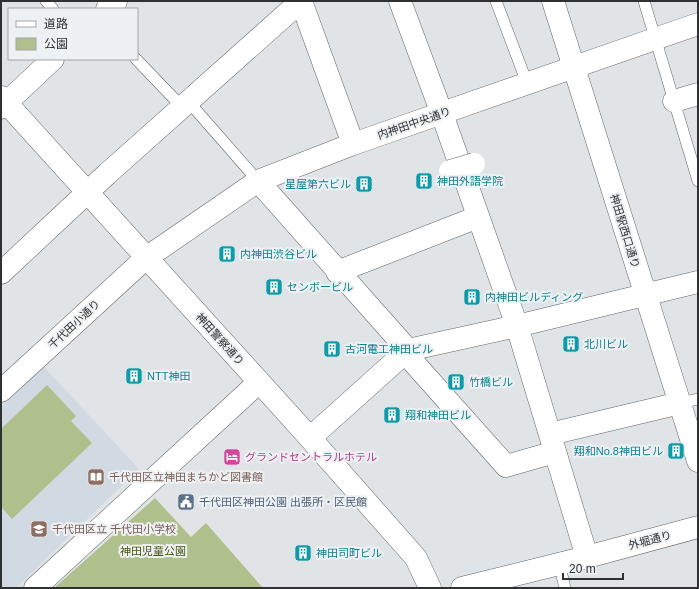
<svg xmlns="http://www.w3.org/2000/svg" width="699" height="589" font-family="Helvetica,'Noto Sans JP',sans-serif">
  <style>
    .built { fill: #d1d9e2 }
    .green { fill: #b0c08d }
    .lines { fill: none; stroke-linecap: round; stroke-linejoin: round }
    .lane-casing { stroke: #626467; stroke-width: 12 }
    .street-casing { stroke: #626467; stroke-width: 23 }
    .secondary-casing { stroke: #626467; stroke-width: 23 }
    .lane { stroke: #fff; stroke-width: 11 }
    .street { stroke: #fff; stroke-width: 22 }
    .secondary { stroke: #fff; stroke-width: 22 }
    .street-bridge-casing { stroke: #626467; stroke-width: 23; stroke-linecap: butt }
    .street-bridge { stroke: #fff; stroke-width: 22 }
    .labels { text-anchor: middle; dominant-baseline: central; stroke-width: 4; stroke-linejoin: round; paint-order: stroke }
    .street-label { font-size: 11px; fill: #2f3031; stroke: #eef1f4 }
    .culture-label { font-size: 11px; fill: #0d838f; stroke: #eef1f4; text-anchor: start }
    .hotel-label { font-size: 11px; fill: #b23c85; stroke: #eef1f4; text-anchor: start }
    .education-label { font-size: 11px; fill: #785e54; stroke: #eef1f4; text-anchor: start }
    .service-label { font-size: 11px; fill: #4e5e75; stroke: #eef1f4; text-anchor: start }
    .park-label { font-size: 11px; fill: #48580c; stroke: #eef1f4 }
  </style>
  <rect width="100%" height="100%" fill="#e1e4e7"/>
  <!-- built -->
  <path class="built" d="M 44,367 L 139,469 L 16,588 L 1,588 L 1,407 Z"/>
  <!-- green -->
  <path class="green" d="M 47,385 L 76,416 L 71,421 L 92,443 L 12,519 L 1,507 L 1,429 Z
    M 155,498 L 191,537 L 206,523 L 263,588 L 54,588 Z"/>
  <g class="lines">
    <defs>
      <path id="lane" d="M 46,1 L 53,9
        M 496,1 L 527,83
        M 644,1 L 698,181
        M 136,59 L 182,107
        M 188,101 L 258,181
        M 680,403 L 698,399
        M 559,563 L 565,588"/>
      <path id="street" d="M 301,1 L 353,144
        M 400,1 L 442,114 L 517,326 L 587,557
        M 553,1 L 698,461
        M 107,9 L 116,1
        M 674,101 L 698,94
        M 1,108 L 53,59
        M 258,181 L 408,350 L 414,363 L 506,466 L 555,452
        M 337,272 L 478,217
        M 1,273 L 107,174 L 301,1
        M 1,391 L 146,258 L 258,181 L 353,144 L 698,24
        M 550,434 L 680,403
        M 310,438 L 408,350 L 517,326 L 698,282
        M 35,588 L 259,382"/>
      <path id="secondary" d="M 1,97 L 310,438 L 416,558 L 430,588
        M 462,588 L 587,557 L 698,527"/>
    </defs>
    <!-- lane casing -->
    <use href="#lane" class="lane-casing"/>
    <!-- street casing -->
    <use href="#street" class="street-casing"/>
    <!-- secondary casing -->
    <use href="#secondary" class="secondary-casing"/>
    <!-- lane -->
    <use href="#lane" class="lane"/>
    <!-- street -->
    <use href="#street" class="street"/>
    <!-- secondary -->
    <use href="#secondary" class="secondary"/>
    <defs>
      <path id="street-bridge" d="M 450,171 L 474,164"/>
    </defs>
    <!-- street-bridge casing -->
    <use href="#street-bridge" class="street-bridge-casing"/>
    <!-- street-bridge -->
    <use href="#street-bridge" class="street-bridge"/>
  </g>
  <!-- icons -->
  <defs>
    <symbol id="building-square" viewBox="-11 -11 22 22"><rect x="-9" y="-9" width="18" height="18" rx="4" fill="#0f9aa8" stroke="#eef1f4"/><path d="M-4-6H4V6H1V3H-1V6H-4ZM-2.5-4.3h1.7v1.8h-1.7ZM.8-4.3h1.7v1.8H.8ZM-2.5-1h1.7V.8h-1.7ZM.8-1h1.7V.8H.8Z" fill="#fff"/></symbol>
    <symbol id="hotel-square" viewBox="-11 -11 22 22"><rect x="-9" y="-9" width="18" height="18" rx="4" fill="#d1479c" stroke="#eef1f4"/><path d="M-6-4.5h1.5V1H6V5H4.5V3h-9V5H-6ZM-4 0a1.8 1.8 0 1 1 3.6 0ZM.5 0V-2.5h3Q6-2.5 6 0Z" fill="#fff"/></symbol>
    <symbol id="library-square" viewBox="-11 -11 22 22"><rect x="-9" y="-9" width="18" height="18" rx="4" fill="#8d6e63" stroke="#eef1f4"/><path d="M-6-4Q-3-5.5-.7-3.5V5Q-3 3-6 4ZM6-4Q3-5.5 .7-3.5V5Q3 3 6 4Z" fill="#fff"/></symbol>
    <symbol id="civic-square" viewBox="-11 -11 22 22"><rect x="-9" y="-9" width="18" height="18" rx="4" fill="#5c6f8a" stroke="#eef1f4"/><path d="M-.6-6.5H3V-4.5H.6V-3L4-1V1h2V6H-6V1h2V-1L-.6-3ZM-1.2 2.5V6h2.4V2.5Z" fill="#fff"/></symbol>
    <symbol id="school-square" viewBox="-11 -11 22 22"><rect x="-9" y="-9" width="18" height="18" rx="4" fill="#8d6e63" stroke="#eef1f4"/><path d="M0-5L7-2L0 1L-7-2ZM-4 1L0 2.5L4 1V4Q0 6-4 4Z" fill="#fff"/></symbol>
  </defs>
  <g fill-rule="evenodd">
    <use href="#building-square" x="414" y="171" width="20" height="20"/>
    <use href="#building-square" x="354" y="174" width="20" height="20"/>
    <use href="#building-square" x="217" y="244" width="20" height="20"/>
    <use href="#building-square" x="264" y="277" width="20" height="20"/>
    <use href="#building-square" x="462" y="287" width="20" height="20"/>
    <use href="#building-square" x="561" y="334" width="20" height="20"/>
    <use href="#building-square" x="322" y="339" width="20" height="20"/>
    <use href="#building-square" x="124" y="366" width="20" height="20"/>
    <use href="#building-square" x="446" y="372" width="20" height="20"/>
    <use href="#building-square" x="382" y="405" width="20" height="20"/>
    <use href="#building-square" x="666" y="441" width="20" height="20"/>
    <use href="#hotel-square" x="222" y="447" width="20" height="20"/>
    <use href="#library-square" x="86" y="467" width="20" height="20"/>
    <use href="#civic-square" x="176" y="492" width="20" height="20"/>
    <use href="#school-square" x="29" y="519" width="20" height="20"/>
    <use href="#building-square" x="293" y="543" width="20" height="20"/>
  </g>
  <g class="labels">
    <!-- street labels -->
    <g class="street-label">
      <text transform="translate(414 123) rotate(-19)">内神田中央通り</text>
      <text transform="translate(625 231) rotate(73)">神田駅西口通り</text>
      <text transform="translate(74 324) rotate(-43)">千代田小通り</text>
      <text transform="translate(220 339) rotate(48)">神田警察通り</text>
      <text transform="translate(650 540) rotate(-15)">外堀通り</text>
    </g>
    <!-- culture labels -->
    <g class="culture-label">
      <text x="437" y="181">神田外語学院</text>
      <text x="351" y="184" text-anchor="end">星屋第六ビル</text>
      <text x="240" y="254">内神田渋谷ビル</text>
      <text x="287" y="287">センボービル</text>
      <text x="485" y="297">内神田ビルディング</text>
      <text x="584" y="344">北川ビル</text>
      <text x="345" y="349">古河電工神田ビル</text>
      <text x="147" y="376">NTT神田</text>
      <text x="469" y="382">竹橋ビル</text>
      <text x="405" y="415">翔和神田ビル</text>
      <text x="663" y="451" text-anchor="end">翔和No.8神田ビル</text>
      <text x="316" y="553">神田司町ビル</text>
    </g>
    <!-- hotel labels -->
    <g class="hotel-label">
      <text x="245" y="457">グランドセントラルホテル</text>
    </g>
    <!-- education labels -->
    <g class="education-label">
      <text x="109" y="477">千代田区立神田まちかど図書館</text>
      <text x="52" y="529">千代田区立 千代田小学校</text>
    </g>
    <!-- service labels -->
    <g class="service-label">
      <text x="199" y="502">千代田区神田公園 出張所・区民館</text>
    </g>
    <!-- park labels -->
    <g class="park-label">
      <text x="153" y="551">神田児童公園</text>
    </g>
  </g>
  <!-- border -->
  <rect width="699" height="589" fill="none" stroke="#2f3031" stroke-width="4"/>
  <!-- legend -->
  <rect x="8" y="8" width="130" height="52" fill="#eef1f4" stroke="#a2a4a6"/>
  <rect x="16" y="21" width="20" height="6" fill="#ffffff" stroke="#a2a4a6"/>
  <text x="44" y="28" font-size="12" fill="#2f3031">道路</text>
  <rect x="16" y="38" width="20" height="12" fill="#b0c08d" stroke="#a2a4a6"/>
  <text x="44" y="48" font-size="12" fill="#2f3031">公園</text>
  <!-- scale -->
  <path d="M563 573v6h60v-6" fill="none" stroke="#2f3031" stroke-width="2"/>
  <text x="569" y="573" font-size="12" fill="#2f3031" stroke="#eef1f4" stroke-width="3" paint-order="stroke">20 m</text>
</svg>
